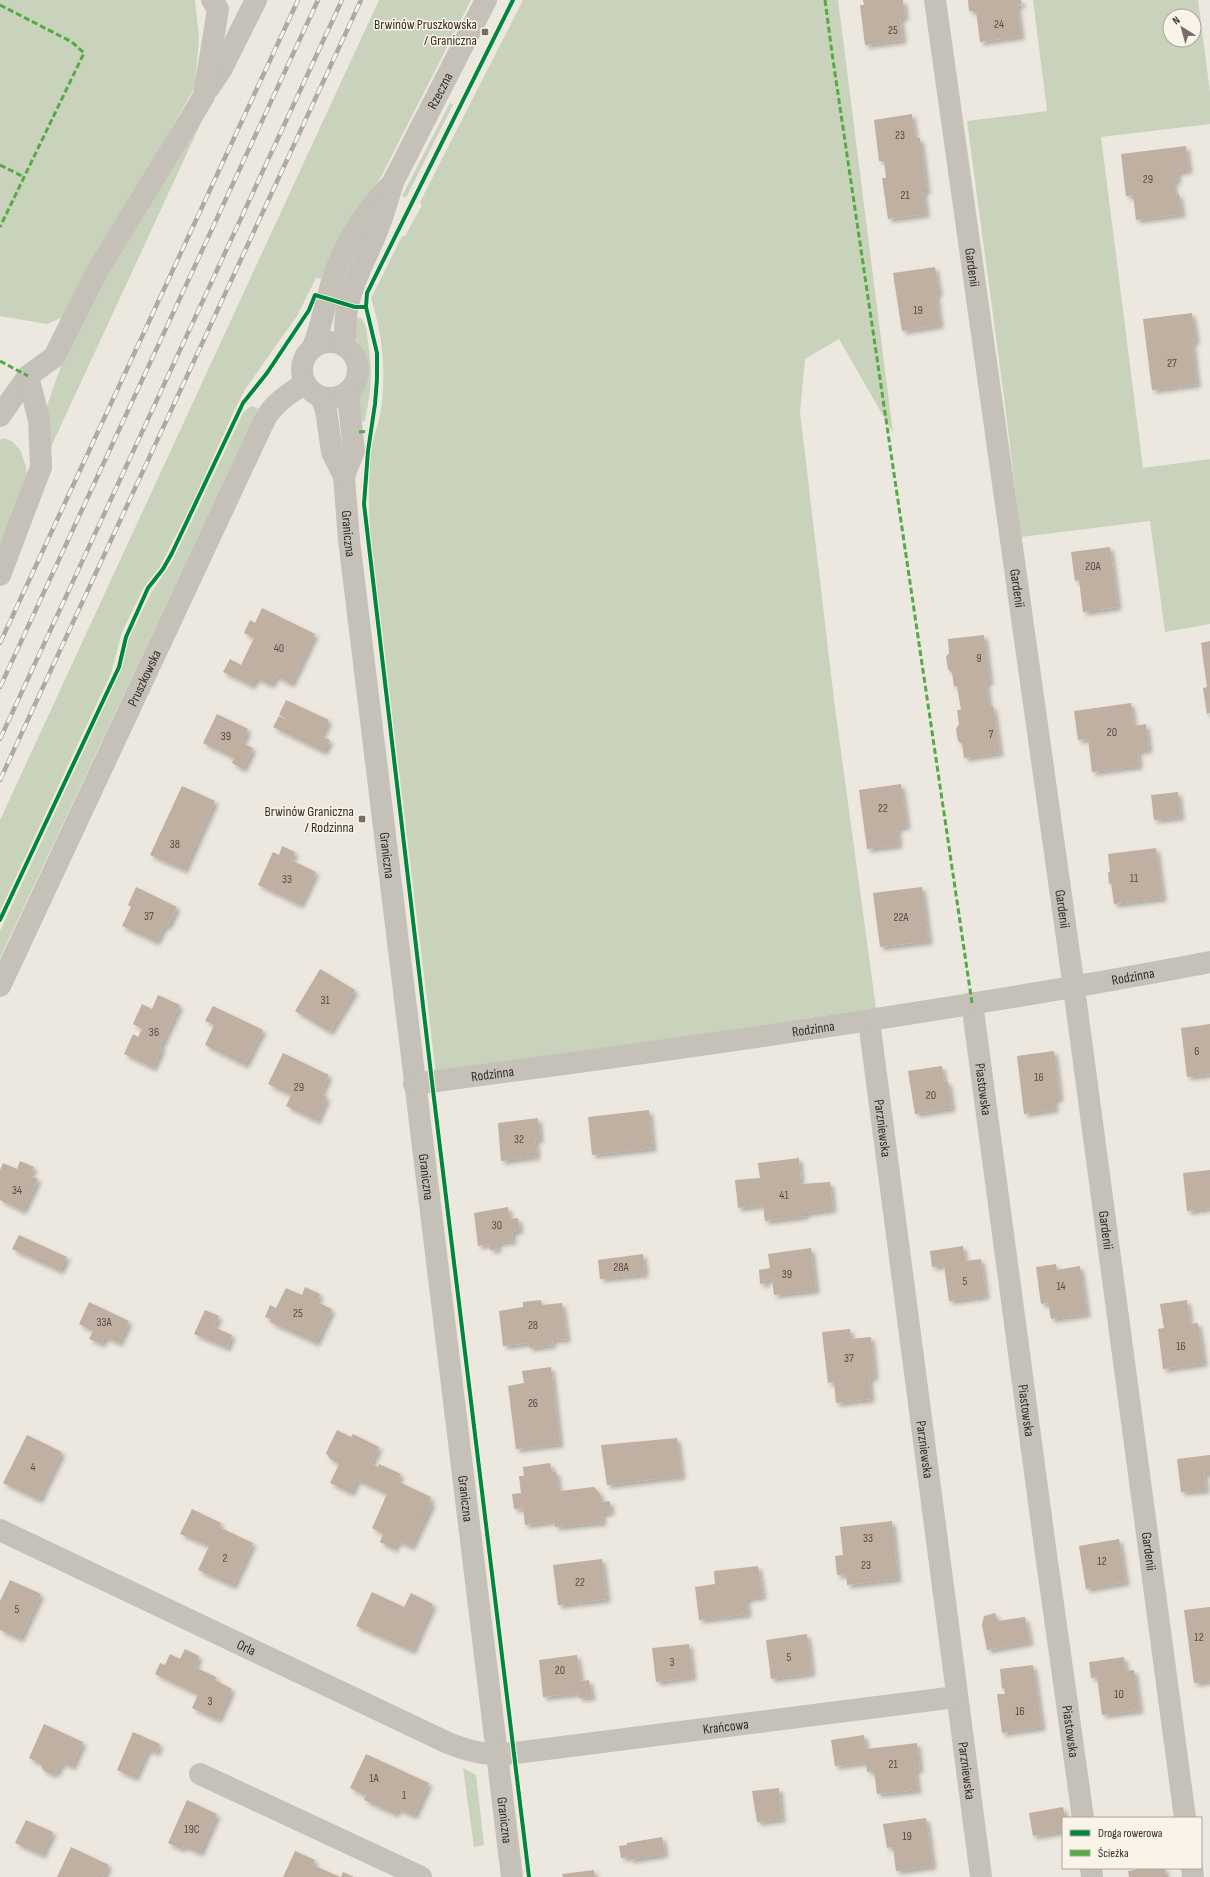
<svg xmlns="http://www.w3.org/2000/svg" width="1210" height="1877" font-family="'Sofia Sans Condensed',sans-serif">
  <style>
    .green { fill: #c9d2ba; fill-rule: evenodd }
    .building { fill: #bfb0a1; filter: url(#shadow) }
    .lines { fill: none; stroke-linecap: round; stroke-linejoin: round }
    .minor { stroke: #c5c1b9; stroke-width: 22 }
    .rail-casing { stroke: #ada9a3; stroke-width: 4.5 }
    .rail { stroke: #f9f4e7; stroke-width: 3; stroke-dasharray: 9; stroke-linecap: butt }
    .quiet { stroke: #54ab44; stroke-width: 3; stroke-dasharray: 6 3; stroke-linecap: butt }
    .cycleway-casing { stroke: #f9f4e7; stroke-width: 6 }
    .cycleway { stroke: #00873e; stroke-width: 4 }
    .poi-dot { fill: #756f67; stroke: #f9f4e7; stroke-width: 1.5 }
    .labels { text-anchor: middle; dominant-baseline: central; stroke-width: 3; stroke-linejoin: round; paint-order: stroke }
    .number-label { font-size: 12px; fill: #584e46 }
    .poi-label { font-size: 14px; fill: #352e27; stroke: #f9f4e7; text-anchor: end }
    .street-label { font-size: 14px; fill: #352e27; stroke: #f9f4e7 }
  </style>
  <defs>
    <filter id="shadow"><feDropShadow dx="3.5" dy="3.5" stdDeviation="2" flood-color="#0004"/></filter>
  </defs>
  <rect width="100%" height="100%" fill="#ece8df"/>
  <!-- green -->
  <path class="green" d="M 0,0 L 195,0 L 199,38 L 195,87 L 63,317 L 47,324 L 0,316 Z
    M 379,0 L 471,0 L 381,177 L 368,197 L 324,279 L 316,278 L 297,316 L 246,388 L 235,409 L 190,508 L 159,568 L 144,587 L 122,632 L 111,673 L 0,911 L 0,820 Z
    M 523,0 L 838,0 L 893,433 L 839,339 L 805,359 L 800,412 L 835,708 L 876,1008 L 436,1074 L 370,533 C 369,504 367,473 372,445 C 374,435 378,425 380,415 C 387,374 383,337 371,298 L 402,236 L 405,236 L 422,205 L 420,202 Z
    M 1033,0 L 1198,0 L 1210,92 L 1210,124 L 1101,137 L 1143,468 L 1210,459 L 1210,624 L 1165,632 L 1150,521 L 1021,537 L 1004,397 L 967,121 L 1047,111 ZM 1170,16 L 1194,16 L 1194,40 L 1170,40 Z
    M 450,103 L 453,105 L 406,198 L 402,196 Z
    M 207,110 L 50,449 L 44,414 L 61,366 L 88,304 Z
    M 353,317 L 361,318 C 367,325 367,333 368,342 C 373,372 371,391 365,421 L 357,422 L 358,396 L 366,380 L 368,372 L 367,362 L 364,352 L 355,337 Z
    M 251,406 L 258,408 L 0,958 L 0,931 L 122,668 L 129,638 L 151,593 L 172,562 L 243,413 Z
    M 4,438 L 13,442 L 20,450 L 26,466 L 27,490 L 0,560 L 0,440 Z
    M 463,1768 L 476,1775 L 484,1845 L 474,1847 Z"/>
  <!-- building -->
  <path class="building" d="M 863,0 L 903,0 L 905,17 L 900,18 L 903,40 L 865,45 L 860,5 L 864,5 Z
    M 968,0 L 1021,0 L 1022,4 L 1017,5 L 1021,36 L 980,42 L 976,11 L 969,11 Z
    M 912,114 L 915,138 L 920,138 L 927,191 L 923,191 L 926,214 L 888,219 L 882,178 L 886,178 L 884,161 L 879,161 L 874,120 Z
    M 1186,146 L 1189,170 L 1177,172 L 1178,180 L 1173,181 L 1175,195 L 1179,194 L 1182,214 L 1136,220 L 1133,195 L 1126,196 L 1121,154 Z
    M 935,267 L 939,293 L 936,294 L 940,325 L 902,331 L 893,273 Z
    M 1192,313 L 1196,341 L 1192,342 L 1197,384 L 1152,390 L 1143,319 Z
    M 1110,547 L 1118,607 L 1083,612 L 1079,580 L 1075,581 L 1071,552 Z
    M 262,608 L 315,634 L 291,684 L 276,676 L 271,685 L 256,678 L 252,686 L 223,672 L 230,659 L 241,665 L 254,638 L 244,633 L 250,620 L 255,623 Z
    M 984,635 L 990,682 L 986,682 L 989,706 L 993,706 L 1000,753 L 964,758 L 962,744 L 958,741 L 956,729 L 959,724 L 957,710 L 961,710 L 957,686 L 954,687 L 952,673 L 948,669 L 946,657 L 949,653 L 948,639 Z
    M 1210,641 L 1210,713 L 1207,714 L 1203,688 L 1207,687 L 1201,643 Z
    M 286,700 L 329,720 L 321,736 L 330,740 L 324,752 L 273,727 L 279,716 L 295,724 L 279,715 Z
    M 1131,703 L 1134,726 L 1146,724 L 1149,749 L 1138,751 L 1139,766 L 1092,772 L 1088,739 L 1078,740 L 1074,711 Z
    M 217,714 L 248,729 L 242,743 L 253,748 L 243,769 L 232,763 L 234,758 L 203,743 Z
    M 901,784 L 907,826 L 897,828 L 899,845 L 867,849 L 859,790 Z
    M 182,786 L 215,801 L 184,870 L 150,855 Z
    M 1178,792 L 1181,817 L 1154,820 L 1151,795 Z
    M 282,846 L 295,852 L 291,860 L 316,872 L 300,905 L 258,885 L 273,852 L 279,855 Z
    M 1156,848 L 1163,898 L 1114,904 L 1111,883 L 1109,884 L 1108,872 L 1110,872 L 1108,854 Z
    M 136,887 L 177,907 L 168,926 L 165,925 L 156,942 L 122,926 L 131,907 L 128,905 Z
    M 922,887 L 929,941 L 880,947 L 873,893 Z
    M 320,969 L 355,990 L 330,1032 L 295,1011 Z
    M 158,995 L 180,1005 L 160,1047 L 162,1048 L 153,1068 L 124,1054 L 133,1034 L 138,1037 L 142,1029 L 133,1024 L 142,1004 L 152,1009 Z
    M 213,1006 L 263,1030 L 245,1065 L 205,1045 L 214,1025 L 205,1021 Z
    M 1210,1024 L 1210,1074 L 1187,1077 L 1181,1028 Z
    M 1054,1051 L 1060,1098 L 1054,1099 L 1055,1109 L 1024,1114 L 1017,1056 Z
    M 283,1053 L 329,1075 L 322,1091 L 323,1092 L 322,1095 L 327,1097 L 317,1121 L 286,1106 L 291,1095 L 268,1084 Z
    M 942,1066 L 944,1082 L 948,1081 L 952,1108 L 915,1114 L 908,1071 Z
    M 649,1110 L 653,1148 L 592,1155 L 588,1117 Z
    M 538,1118 L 540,1139 L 535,1140 L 537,1156 L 501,1161 L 498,1123 Z
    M 799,1158 L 801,1184 L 830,1182 L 833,1209 L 805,1213 L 805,1216 L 765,1221 L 763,1205 L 738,1208 L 735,1180 L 760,1178 L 758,1163 Z
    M 20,1161 L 34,1167 L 30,1176 L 38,1179 L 23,1211 L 0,1200 L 0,1170 L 3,1163 L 17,1169 Z
    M 1210,1170 L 1210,1208 L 1187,1211 L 1183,1173 Z
    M 508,1207 L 510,1219 L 518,1218 L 520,1230 L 512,1232 L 513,1241 L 497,1243 L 498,1249 L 490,1250 L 489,1244 L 478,1246 L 474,1213 Z
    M 19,1235 L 67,1257 L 60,1271 L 12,1249 Z
    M 963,1246 L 965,1261 L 981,1259 L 986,1296 L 949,1301 L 944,1265 L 932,1267 L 930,1251 Z
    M 811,1248 L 816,1290 L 774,1295 L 772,1279 L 766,1280 L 767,1283 L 760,1284 L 759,1270 L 770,1268 L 768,1254 Z
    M 643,1254 L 645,1274 L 600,1279 L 598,1260 Z
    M 1056,1264 L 1057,1270 L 1080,1266 L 1087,1314 L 1051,1319 L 1048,1303 L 1041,1304 L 1036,1267 Z
    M 305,1287 L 320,1294 L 317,1302 L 332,1309 L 316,1343 L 270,1322 L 271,1319 L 265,1317 L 270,1305 L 276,1308 L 286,1288 L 302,1295 Z
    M 541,1300 L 542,1305 L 562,1303 L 567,1339 L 552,1340 L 553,1345 L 529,1348 L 528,1343 L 503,1346 L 499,1311 L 523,1307 L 523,1302 Z
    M 1187,1300 L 1190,1324 L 1198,1323 L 1204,1363 L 1163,1369 L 1158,1329 L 1164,1328 L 1160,1304 Z
    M 89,1302 L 129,1321 L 119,1343 L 105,1337 L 102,1344 L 89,1339 L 93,1331 L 79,1324 Z
    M 205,1310 L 219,1316 L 214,1327 L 232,1335 L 227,1348 L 194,1334 Z
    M 850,1329 L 851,1339 L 871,1337 L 875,1377 L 869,1378 L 871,1399 L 836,1403 L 834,1382 L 828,1383 L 822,1332 Z
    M 551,1367 L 560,1444 L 516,1449 L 508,1386 L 524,1383 L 522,1371 Z
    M 337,1430 L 351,1437 L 353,1434 L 379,1447 L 371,1464 L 378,1467 L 379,1464 L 401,1474 L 397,1481 L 431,1497 L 429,1501 L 432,1503 L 411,1547 L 398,1541 L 394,1549 L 380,1542 L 383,1534 L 372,1528 L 387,1494 L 357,1480 L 351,1493 L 330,1483 L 339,1464 L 330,1459 L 326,1453 Z
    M 27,1435 L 62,1452 L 39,1500 L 3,1483 Z
    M 677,1438 L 682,1476 L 607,1485 L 601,1445 Z
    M 1210,1455 L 1210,1473 L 1204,1473 L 1206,1490 L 1181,1492 L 1177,1459 Z
    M 550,1463 L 552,1472 L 556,1471 L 559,1491 L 594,1487 L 600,1494 L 601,1502 L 610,1501 L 611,1512 L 602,1513 L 603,1522 L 555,1527 L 554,1521 L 525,1525 L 523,1508 L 514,1509 L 512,1494 L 521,1493 L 519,1476 L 524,1476 L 523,1467 Z
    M 192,1509 L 221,1523 L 219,1527 L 253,1543 L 233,1586 L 198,1570 L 209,1546 L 180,1534 Z
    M 892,1521 L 898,1579 L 847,1585 L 846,1574 L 837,1575 L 835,1556 L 843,1555 L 840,1527 Z
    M 1119,1539 L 1126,1582 L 1086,1589 L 1079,1546 Z
    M 602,1559 L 607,1599 L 558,1605 L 553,1565 Z
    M 758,1566 L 763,1596 L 746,1599 L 748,1614 L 699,1620 L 695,1587 L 715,1584 L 714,1571 Z
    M 10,1580 L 41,1594 L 20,1639 L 0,1630 L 0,1601 Z
    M 372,1592 L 404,1607 L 411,1593 L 433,1604 L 412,1651 L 356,1626 Z
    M 1210,1607 L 1210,1681 L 1194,1683 L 1184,1610 Z
    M 995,1613 L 998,1621 L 1025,1617 L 1030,1642 L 987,1650 L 982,1625 L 984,1616 Z
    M 807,1634 L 812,1673 L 771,1679 L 766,1640 Z
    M 689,1644 L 693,1677 L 656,1682 L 652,1648 Z
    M 185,1649 L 199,1656 L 195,1667 L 216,1677 L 215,1680 L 232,1689 L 218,1720 L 192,1708 L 198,1695 L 155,1674 L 160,1663 L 165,1665 L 170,1654 L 180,1659 Z
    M 577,1655 L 581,1681 L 589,1680 L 592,1697 L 579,1698 L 579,1693 L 543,1697 L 539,1660 Z
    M 1124,1657 L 1126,1671 L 1134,1670 L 1140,1710 L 1102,1715 L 1097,1677 L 1091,1678 L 1089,1662 Z
    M 1033,1665 L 1042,1727 L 1002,1733 L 997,1694 L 1005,1694 L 1004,1688 L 1002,1689 L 1000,1669 Z
    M 44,1724 L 83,1742 L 72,1767 L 62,1762 L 57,1772 L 51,1774 L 43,1770 L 41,1764 L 29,1758 Z
    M 133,1732 L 160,1744 L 156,1753 L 148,1749 L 135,1778 L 117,1770 Z
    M 864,1735 L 866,1749 L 917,1743 L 920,1769 L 915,1770 L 918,1790 L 877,1794 L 874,1771 L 867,1772 L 866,1762 L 835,1766 L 831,1740 Z
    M 366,1754 L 429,1783 L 414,1816 L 398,1809 L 395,1814 L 364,1800 L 366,1796 L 350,1788 Z
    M 779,1788 L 782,1819 L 757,1822 L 752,1791 Z
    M 187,1800 L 217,1814 L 200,1853 L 183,1846 L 181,1849 L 168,1843 Z
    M 1063,1807 L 1065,1818 L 1063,1818 L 1063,1831 L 1033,1836 L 1029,1813 Z
    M 926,1818 L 933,1866 L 896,1871 L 893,1847 L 887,1848 L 883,1824 Z
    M 26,1820 L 53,1832 L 42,1855 L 15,1843 Z
    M 662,1837 L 665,1854 L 629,1860 L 629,1856 L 621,1858 L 619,1846 L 627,1845 L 627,1843 Z
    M 71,1847 L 109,1865 L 103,1877 L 57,1877 Z
    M 295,1851 L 315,1860 L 313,1865 L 340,1877 L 283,1877 Z
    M 1146,1868 L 1165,1868 L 1166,1877 L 1129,1877 L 1128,1871 Z
    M 594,1870 L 595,1877 L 563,1877 L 562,1874 Z
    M 343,1872 L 354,1877 L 341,1877 Z"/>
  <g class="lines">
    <!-- minor -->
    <g class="minor">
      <path id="s1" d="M 935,0 L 1074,988 L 1185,1818"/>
      <path d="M 209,88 L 221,70 L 256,0"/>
      <circle cx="330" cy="370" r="28"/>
      <path d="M 313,347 C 322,325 325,302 333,279 C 344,244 363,215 388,188"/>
      <path id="s2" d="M 346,347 C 341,306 356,279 372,243 C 381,224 387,203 393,182 L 486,0"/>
      <path id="s3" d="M 349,391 L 349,405 L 354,451 L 344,476 L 349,540 L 512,1877"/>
      <path d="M 321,397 L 326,410 L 332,452 L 344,476"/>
      <path d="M 0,416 L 28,376"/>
      <path d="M 0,575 L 41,467 L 39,420 L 28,376 L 54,357 L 95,275 L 204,96 L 218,9 L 212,0"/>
      <path id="s4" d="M 0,986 L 264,421 C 273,403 289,394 305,383"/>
      <path id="s5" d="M 972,1003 L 1045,1547 L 1083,1818"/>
      <path id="s6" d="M 869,1021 L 981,1877"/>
      <path id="s7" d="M 414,1084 C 680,1049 946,1012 1210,962"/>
      <path id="s8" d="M 0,1530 L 448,1743 C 481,1756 495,1756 531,1751 L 956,1697"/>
      <path d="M 200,1774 L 421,1877"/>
      <path d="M 1091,1868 L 1092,1877"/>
      <path d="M 1192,1868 L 1193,1877"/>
    </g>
    <defs>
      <path id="rail" d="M 0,643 L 298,0
        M 0,687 L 318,0
        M 0,739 L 342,0
        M 0,780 L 361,0"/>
    </defs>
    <!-- rail casing -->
    <use href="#rail" class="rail-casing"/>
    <!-- rail -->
    <use href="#rail" class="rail"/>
    <!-- quiet -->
    <path class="quiet" d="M 825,0 L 832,53 L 972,1003
      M 0,5 L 72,42 L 84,53 L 0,227
      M 0,165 L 24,177
      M 0,361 L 28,376
      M 359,432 L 371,431 L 371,428"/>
    <defs>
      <path id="cycleway" d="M 513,0 L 367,293 L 366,307 L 377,353 L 377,379 L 375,404 L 368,451 L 364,504 L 432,1082 L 529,1877
        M 0,920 L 119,667 L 126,637 L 148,588 L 163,569 L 172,553 L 243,403 L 267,373 L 309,310 L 315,295 L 355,307 L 366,307"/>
    </defs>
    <!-- cycleway casing -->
    <use href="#cycleway" class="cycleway-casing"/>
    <!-- cycleway -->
    <use href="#cycleway" class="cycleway"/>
  </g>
  <!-- markers -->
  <g class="poi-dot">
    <rect x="481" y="28" width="8" height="8" rx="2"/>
    <rect x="358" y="815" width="8" height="8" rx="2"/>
  </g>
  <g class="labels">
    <!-- number labels -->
    <g class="number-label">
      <text x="999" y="24">24</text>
      <text x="893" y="30">25</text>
      <text x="900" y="135">23</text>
      <text x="1148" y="179">29</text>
      <text x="905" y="195">21</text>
      <text x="918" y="310">19</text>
      <text x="1172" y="363">27</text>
      <text x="1093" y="566">20A</text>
      <text x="279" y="648">40</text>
      <text x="979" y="658">9</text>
      <text x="1112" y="732">20</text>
      <text x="991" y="734">7</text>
      <text x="226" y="736">39</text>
      <text x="883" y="808">22</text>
      <text x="175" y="844">38</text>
      <text x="1134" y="878">11</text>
      <text x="287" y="879">33</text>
      <text x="149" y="916">37</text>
      <text x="901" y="917">22A</text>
      <text x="325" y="1000">31</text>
      <text x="154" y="1032">36</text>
      <text x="1197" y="1051">6</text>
      <text x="1039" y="1077">16</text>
      <text x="299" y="1087">29</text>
      <text x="931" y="1095">20</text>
      <text x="519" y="1139">32</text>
      <text x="17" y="1190">34</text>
      <text x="784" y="1195">41</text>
      <text x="497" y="1225">30</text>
      <text x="621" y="1267">28A</text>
      <text x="787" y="1274">39</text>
      <text x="965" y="1281">5</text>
      <text x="1061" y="1286">14</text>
      <text x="298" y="1313">25</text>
      <text x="104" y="1322">33A</text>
      <text x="533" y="1325">28</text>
      <text x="1181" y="1346">16</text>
      <text x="849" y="1358">37</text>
      <text x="533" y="1403">26</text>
      <text x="33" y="1467">4</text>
      <text x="868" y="1538">33</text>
      <text x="225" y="1558">2</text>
      <text x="1102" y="1561">12</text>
      <text x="866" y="1565">23</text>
      <text x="580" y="1582">22</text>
      <text x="17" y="1609">5</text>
      <text x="1199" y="1637">12</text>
      <text x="789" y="1657">5</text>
      <text x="672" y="1662">3</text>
      <text x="560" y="1670">20</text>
      <text x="1119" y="1694">10</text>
      <text x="210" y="1701">3</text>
      <text x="1020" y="1711">16</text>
      <text x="893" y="1764">21</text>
      <text x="374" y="1778">1A</text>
      <text x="404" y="1795">1</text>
      <text x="192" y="1829">19C</text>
      <text x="907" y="1836">19</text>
    </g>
    <!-- poi labels -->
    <g class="poi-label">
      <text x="477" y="24">Brwinów Pruszkowska<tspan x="477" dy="16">/ Graniczna</tspan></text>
      <text x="354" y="811">Brwinów Graniczna<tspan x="354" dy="16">/ Rodzinna</tspan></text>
    </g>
    <!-- street labels -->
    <g class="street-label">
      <text stroke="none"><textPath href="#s2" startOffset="276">Rzeczna</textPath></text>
      <text stroke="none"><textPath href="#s1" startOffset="270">Gardenii</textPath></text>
      <text stroke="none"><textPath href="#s3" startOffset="145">Graniczna</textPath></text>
      <text stroke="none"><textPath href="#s1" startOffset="594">Gardenii</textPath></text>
      <text stroke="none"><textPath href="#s4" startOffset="340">Pruszkowska</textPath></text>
      <text stroke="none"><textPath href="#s3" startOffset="469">Graniczna</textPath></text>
      <text stroke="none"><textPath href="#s1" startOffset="918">Gardenii</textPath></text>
      <text stroke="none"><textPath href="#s7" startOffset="727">Rodzinna</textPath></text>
      <text stroke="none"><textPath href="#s7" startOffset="403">Rodzinna</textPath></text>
      <text stroke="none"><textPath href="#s7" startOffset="79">Rodzinna</textPath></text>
      <text stroke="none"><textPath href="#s5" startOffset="87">Piastowska</textPath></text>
      <text stroke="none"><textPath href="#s6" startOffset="108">Parzniewska</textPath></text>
      <text stroke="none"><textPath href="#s3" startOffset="793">Graniczna</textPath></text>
      <text stroke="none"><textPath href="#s1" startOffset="1242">Gardenii</textPath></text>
      <text stroke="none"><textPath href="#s5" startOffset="411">Piastowska</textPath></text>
      <text stroke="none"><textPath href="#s6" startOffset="432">Parzniewska</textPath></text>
      <text stroke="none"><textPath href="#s3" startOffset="1117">Graniczna</textPath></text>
      <text stroke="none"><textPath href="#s1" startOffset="1566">Gardenii</textPath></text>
      <text stroke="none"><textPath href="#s8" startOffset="273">Orla</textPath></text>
      <text stroke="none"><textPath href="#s8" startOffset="777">Krańcowa</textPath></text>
      <text stroke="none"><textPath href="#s5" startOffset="735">Piastowska</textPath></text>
      <text stroke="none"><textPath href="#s6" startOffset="756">Parzniewska</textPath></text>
      <text stroke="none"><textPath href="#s3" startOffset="1441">Graniczna</textPath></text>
    </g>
  </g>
  <!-- legend -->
  <rect x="1062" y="1817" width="140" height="52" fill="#f9f4e7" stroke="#aba59a"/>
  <rect x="1070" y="1830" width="20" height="6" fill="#00873e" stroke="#aba59a"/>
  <text x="1098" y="1837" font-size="12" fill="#352e27">Droga rowerowa</text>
  <rect x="1070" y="1850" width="20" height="6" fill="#54ab44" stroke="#aba59a"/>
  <text x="1098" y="1857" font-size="12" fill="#352e27">Ścieżka</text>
  <!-- north arrow -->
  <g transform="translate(1182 28) rotate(323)"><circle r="19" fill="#f9f4e7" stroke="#aba59a"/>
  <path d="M0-3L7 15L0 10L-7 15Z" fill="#756f67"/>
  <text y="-6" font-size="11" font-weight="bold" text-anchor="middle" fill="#352e27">N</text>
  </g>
</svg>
